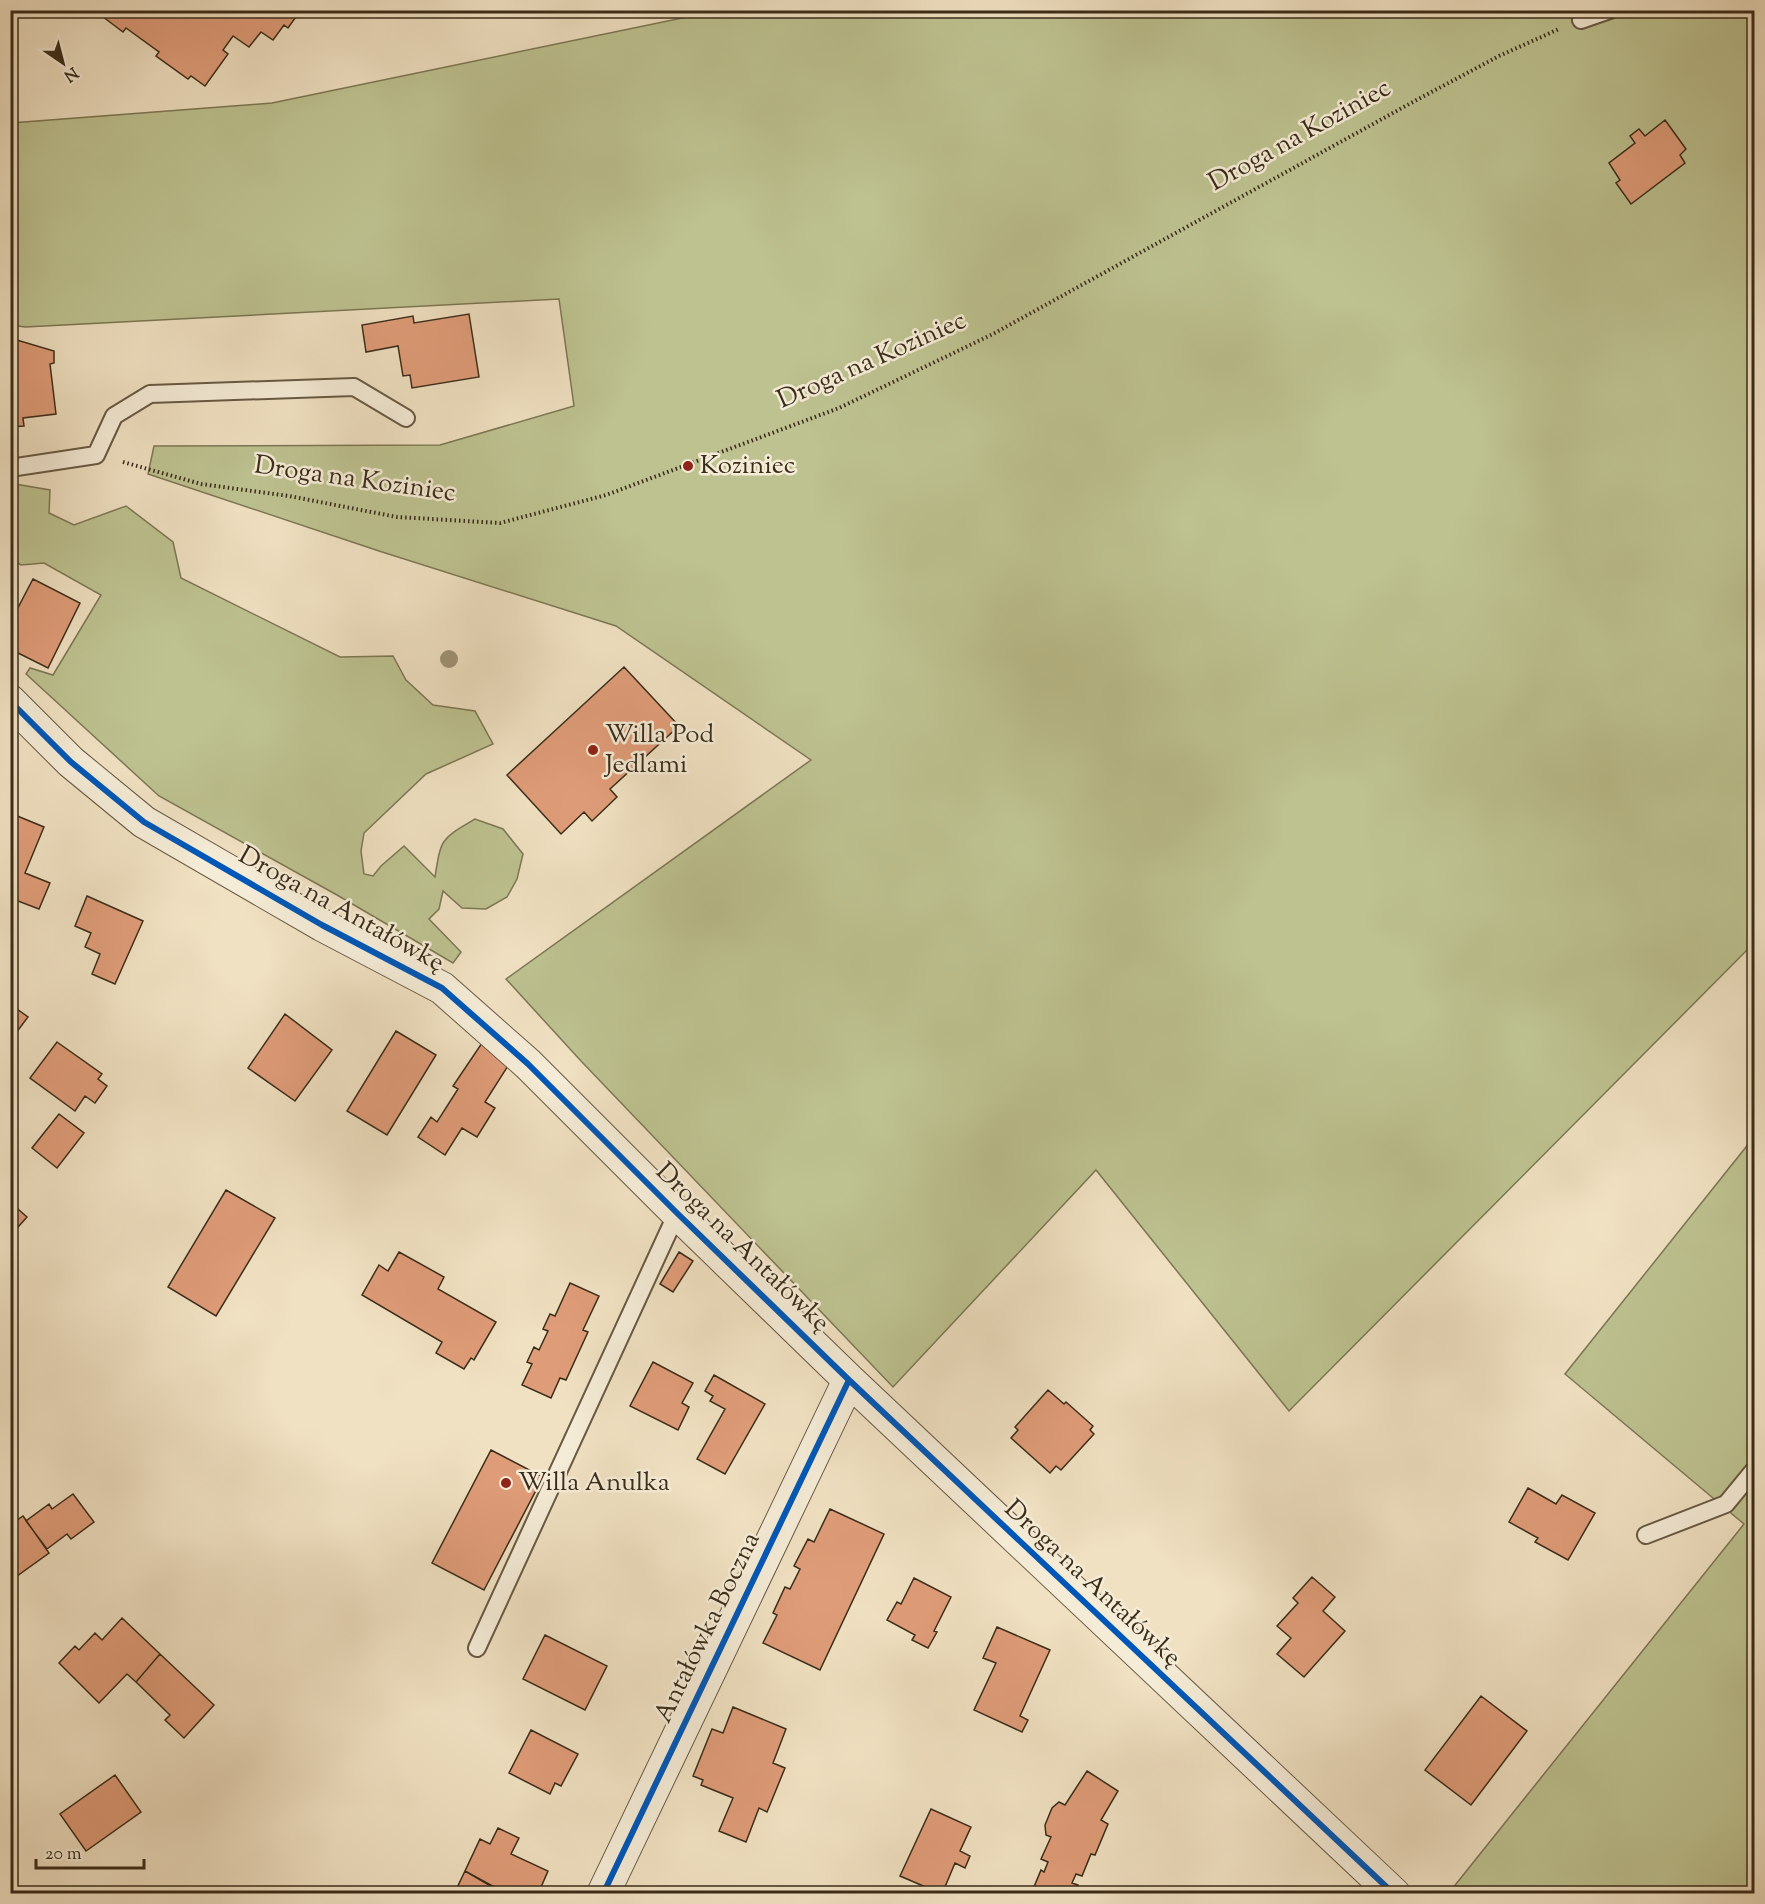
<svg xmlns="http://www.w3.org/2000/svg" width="1765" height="1904" font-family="'Sorts Mill Goudy',serif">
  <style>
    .green { fill: #bdc290; stroke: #7c7755; stroke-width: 1.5 }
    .building { fill: #df9c78; stroke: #3a2c1a; stroke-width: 1.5 }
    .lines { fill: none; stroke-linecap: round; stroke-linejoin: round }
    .lane-casing { stroke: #685944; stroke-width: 20 }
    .street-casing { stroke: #685944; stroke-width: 34 }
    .path { stroke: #3a2c1a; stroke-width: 4; stroke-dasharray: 1.5 3; stroke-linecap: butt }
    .lane { stroke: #f5ecd7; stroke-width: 16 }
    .street { stroke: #f5ecd7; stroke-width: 32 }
    .cycleway-casing { stroke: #f5ecd7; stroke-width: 10 }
    .cycleway { stroke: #0057b8; stroke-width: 6 }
    .tree { fill: #9e9276 }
    .poi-dot { fill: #8f2418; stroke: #f5ecd7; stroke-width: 2 }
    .labels { text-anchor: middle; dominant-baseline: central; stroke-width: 5; stroke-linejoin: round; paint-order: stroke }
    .street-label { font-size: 26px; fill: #3a2c1a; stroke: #f5ecd7 }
    .poi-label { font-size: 26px; fill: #3a2c1a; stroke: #f5ecd7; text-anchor: start }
  </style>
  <rect width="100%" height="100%" fill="#f0e1c2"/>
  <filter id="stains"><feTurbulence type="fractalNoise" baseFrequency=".00333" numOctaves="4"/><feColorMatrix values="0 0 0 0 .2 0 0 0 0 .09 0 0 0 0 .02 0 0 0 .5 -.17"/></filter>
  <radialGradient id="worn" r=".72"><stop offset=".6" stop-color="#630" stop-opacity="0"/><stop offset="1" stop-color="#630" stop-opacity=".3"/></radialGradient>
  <!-- green -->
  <path class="green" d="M 716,11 L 1754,11 L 1754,943 L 1289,1411 L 1096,1170 L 893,1387 L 581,1061 L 506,979 L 811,760 L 616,626 L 379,551 L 148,474 L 154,446 L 440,445 L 574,406 L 559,299 L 25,327 L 11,325 L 11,123 L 272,103 Z
    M 15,484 L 50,490 L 49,513 L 74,525 L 126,506 L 173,542 L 181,578 L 340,657 L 393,656 L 406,680 L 433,705 L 475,711 L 493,744 L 426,774 L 364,833 L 361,851 L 364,874 L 373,876 L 381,866 L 404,846 L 435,877 C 441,838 441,839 475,819 L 503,829 L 523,854 L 517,879 L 507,897 L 486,909 L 462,908 L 443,891 L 439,909 L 429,919 L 461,952 L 453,963 L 337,895 L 159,796 L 26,674 L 30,668 L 53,675 L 101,595 L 44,563 L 21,565 L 11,559 L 11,485 Z
    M 1754,1137 L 1754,1893 L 1448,1894 L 1744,1524 L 1565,1374 Z"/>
  <!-- building -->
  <path class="building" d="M 94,10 L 294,10 L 298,14 L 288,28 L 284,25 L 273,40 L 261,32 L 249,47 L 233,36 L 223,50 L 228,54 L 205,86 L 191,76 L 188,79 L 156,56 L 159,52 L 126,28 L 123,32 Z
    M 1665,120 L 1686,149 L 1680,155 L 1685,163 L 1631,204 L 1616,183 L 1620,180 L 1609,163 L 1635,143 L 1630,136 L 1639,129 L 1645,136 Z
    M 469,314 L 479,377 L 412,388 L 410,375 L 403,376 L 398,346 L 366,352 L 362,325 L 413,316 L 414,323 Z
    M 10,338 L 54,351 L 54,363 L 50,364 L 56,414 L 23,418 L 24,426 L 10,427 Z
    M 33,579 L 80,603 L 48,668 L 10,649 L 10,623 Z
    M 624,667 L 679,726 L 610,789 L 617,797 L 592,821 L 584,812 L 561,834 L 507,775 Z
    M 10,813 L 44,827 L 25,873 L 50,883 L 39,909 L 10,898 Z
    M 87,896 L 143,921 L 115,984 L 92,974 L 100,954 L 85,947 L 91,933 L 75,926 Z
    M 10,1004 L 28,1017 L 10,1041 Z
    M 285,1014 L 332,1050 L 295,1101 L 248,1068 Z
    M 396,1031 L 436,1055 L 387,1135 L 347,1111 Z
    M 57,1042 L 102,1074 L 98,1079 L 107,1086 L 95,1103 L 85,1096 L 75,1111 L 30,1078 Z
    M 482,1043 L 511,1061 L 485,1102 L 495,1108 L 477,1137 L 462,1128 L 445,1155 L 418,1137 L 431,1117 L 437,1122 L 458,1089 L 453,1086 Z
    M 59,1114 L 84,1133 L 57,1168 L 32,1148 Z
    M 226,1190 L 275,1218 L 216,1316 L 168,1287 Z
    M 10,1202 L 27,1217 L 10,1236 Z
    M 399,1252 L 444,1277 L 438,1289 L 496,1322 L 474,1360 L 471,1358 L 464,1369 L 436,1353 L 442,1342 L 362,1295 L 379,1265 L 388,1271 Z
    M 679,1252 L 693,1261 L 673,1292 L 660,1284 Z
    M 570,1283 L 599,1296 L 583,1330 L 588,1332 L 566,1380 L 560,1378 L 551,1398 L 522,1385 L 532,1364 L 527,1362 L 534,1347 L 539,1350 L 548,1331 L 543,1329 L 550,1314 L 555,1316 Z
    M 653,1362 L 693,1383 L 682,1403 L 689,1407 L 678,1430 L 630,1406 Z
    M 714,1375 L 765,1404 L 725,1474 L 697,1459 L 725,1409 L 710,1401 L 713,1396 L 705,1391 Z
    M 1048,1390 L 1064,1404 L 1066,1402 L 1093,1426 L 1090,1430 L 1094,1434 L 1061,1470 L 1056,1466 L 1050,1473 L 1011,1438 L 1018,1430 L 1015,1427 Z
    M 491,1450 L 543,1477 L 484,1590 L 432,1563 Z
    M 1528,1488 L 1556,1504 L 1562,1495 L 1595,1513 L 1568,1560 L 1535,1542 L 1538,1538 L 1509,1522 Z
    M 73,1494 L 94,1522 L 71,1539 L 67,1534 L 47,1549 L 26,1521 L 49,1504 L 52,1509 Z
    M 830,1509 L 884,1534 L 820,1670 L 763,1643 L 777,1615 L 773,1613 L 785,1587 L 790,1589 L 800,1569 L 794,1566 L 808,1539 L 814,1542 Z
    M 23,1516 L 49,1553 L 10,1581 L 10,1525 Z
    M 1312,1577 L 1335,1597 L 1323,1611 L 1345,1631 L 1304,1677 L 1277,1654 L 1291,1638 L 1277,1626 L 1298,1603 L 1293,1598 Z
    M 914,1578 L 951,1597 L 934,1631 L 937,1632 L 928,1648 L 912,1640 L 915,1635 L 887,1620 L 897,1602 L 901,1604 Z
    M 122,1618 L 160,1654 L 136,1682 L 127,1674 L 99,1703 L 59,1663 L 75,1646 L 79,1650 L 95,1633 L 102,1640 Z
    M 997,1627 L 1050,1650 L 1020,1716 L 1028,1720 L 1022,1732 L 974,1710 L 996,1663 L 983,1658 Z
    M 545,1635 L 607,1666 L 585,1710 L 523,1679 Z
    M 160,1654 L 214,1705 L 184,1738 L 165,1720 L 170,1715 L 136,1682 Z
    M 1481,1696 L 1527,1731 L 1471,1805 L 1425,1770 Z
    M 733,1707 L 786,1729 L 773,1763 L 785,1768 L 767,1812 L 759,1808 L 746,1842 L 719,1831 L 733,1798 L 701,1785 L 703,1780 L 693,1776 L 712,1729 L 723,1733 Z
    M 531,1730 L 578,1754 L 561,1786 L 555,1783 L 550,1794 L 509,1773 Z
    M 1087,1771 L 1118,1791 L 1101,1820 L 1108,1824 L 1095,1855 L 1091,1854 L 1082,1876 L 1076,1874 L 1072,1883 L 1078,1885 L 1075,1894 L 1031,1894 L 1041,1870 L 1044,1872 L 1048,1862 L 1041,1859 L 1051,1837 L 1046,1835 L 1045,1825 L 1052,1808 L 1059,1802 L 1065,1805 Z
    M 115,1775 L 141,1812 L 86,1851 L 60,1814 Z
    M 931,1809 L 971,1827 L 960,1851 L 970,1856 L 965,1868 L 955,1863 L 942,1894 L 900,1876 Z
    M 498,1828 L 519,1838 L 511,1854 L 548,1871 L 538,1894 L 507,1894 L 465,1871 L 480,1839 L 490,1844 Z
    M 465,1871 L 489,1885 L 507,1894 L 454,1894 Z"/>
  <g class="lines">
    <defs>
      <path id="lane" d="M 1581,20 L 1610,10
        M 10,468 L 96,455 L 114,416 L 150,394 L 354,387 L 406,418
        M 1646,1535 L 1726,1504 L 1754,1470
        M 477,1648 L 677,1213"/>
      <path id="street" d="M 10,701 L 71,762 L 144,822 L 322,925 L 442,988 L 528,1064 L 677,1213 L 849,1380 L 1394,1894
        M 603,1894 L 849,1380"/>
    </defs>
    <!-- lane casing -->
    <use href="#lane" class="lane-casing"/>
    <!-- street casing -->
    <use href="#street" class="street-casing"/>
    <!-- path -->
    <path class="path" d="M 123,462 L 201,484 L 289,496 L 397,517 L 500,523 L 606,495 L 839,408 L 993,334 L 1411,103 L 1499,56 L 1559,29"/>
    <!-- lane -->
    <use href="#lane" class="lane"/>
    <!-- street -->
    <use href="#street" class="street"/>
    <defs>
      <path id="cycleway" d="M 10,701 L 71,762 L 144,822 L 322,925 L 442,988 L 528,1064 L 677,1213 L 849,1380 L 1394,1894
        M 603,1894 L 849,1380"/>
    </defs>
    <!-- cycleway casing -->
    <use href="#cycleway" class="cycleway-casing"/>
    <!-- cycleway -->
    <use href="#cycleway" class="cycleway"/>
  </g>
  <!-- trees -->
  <circle class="tree" cx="449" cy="659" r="9"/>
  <!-- markers -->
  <g class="poi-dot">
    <circle cx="688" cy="466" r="6"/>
    <circle cx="593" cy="750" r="6"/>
    <circle cx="506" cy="1483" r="6"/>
  </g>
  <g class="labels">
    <!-- street labels -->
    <g class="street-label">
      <text transform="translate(1300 136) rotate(-29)">Droga na Koziniec</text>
      <text transform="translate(872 361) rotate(-24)">Droga na Koziniec</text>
      <text transform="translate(355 480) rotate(8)">Droga na Koziniec</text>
      <text transform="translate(341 910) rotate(29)">Droga na Antałówkę</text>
      <text transform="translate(742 1248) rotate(44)">Droga na Antałówkę</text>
      <text transform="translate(1092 1584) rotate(43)">Droga na Antałówkę</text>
      <text transform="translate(708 1628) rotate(-64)">Antałówka Boczna</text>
    </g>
    <!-- poi labels -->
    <g class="poi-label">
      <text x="700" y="466">Koziniec</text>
      <text x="605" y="735">Willa Pod<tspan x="605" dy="30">Jedlami</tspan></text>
      <text x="518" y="1483">Willa Anulka</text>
    </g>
  </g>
  <!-- margin -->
  <rect width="1765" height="1904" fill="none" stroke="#f0e1c2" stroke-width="36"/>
  <rect x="12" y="12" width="1741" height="1880" fill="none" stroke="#3a2c1a" stroke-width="3"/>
  <rect x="18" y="18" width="1729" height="1868" fill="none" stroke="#3a2c1a" stroke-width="1.5"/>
  <!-- north arrow -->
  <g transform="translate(63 63) rotate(145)" stroke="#f5ecd7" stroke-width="4.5" paint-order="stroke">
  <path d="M0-4.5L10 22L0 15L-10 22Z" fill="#3a2c1a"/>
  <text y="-9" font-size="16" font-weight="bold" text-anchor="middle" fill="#3a2c1a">N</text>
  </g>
  <!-- scale -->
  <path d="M36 1859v9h108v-9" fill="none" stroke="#3a2c1a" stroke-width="3"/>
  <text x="45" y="1859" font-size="18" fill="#3a2c1a" stroke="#f5ecd7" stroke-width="4.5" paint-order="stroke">20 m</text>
  <rect width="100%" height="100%" filter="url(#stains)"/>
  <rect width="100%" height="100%" fill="url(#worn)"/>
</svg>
